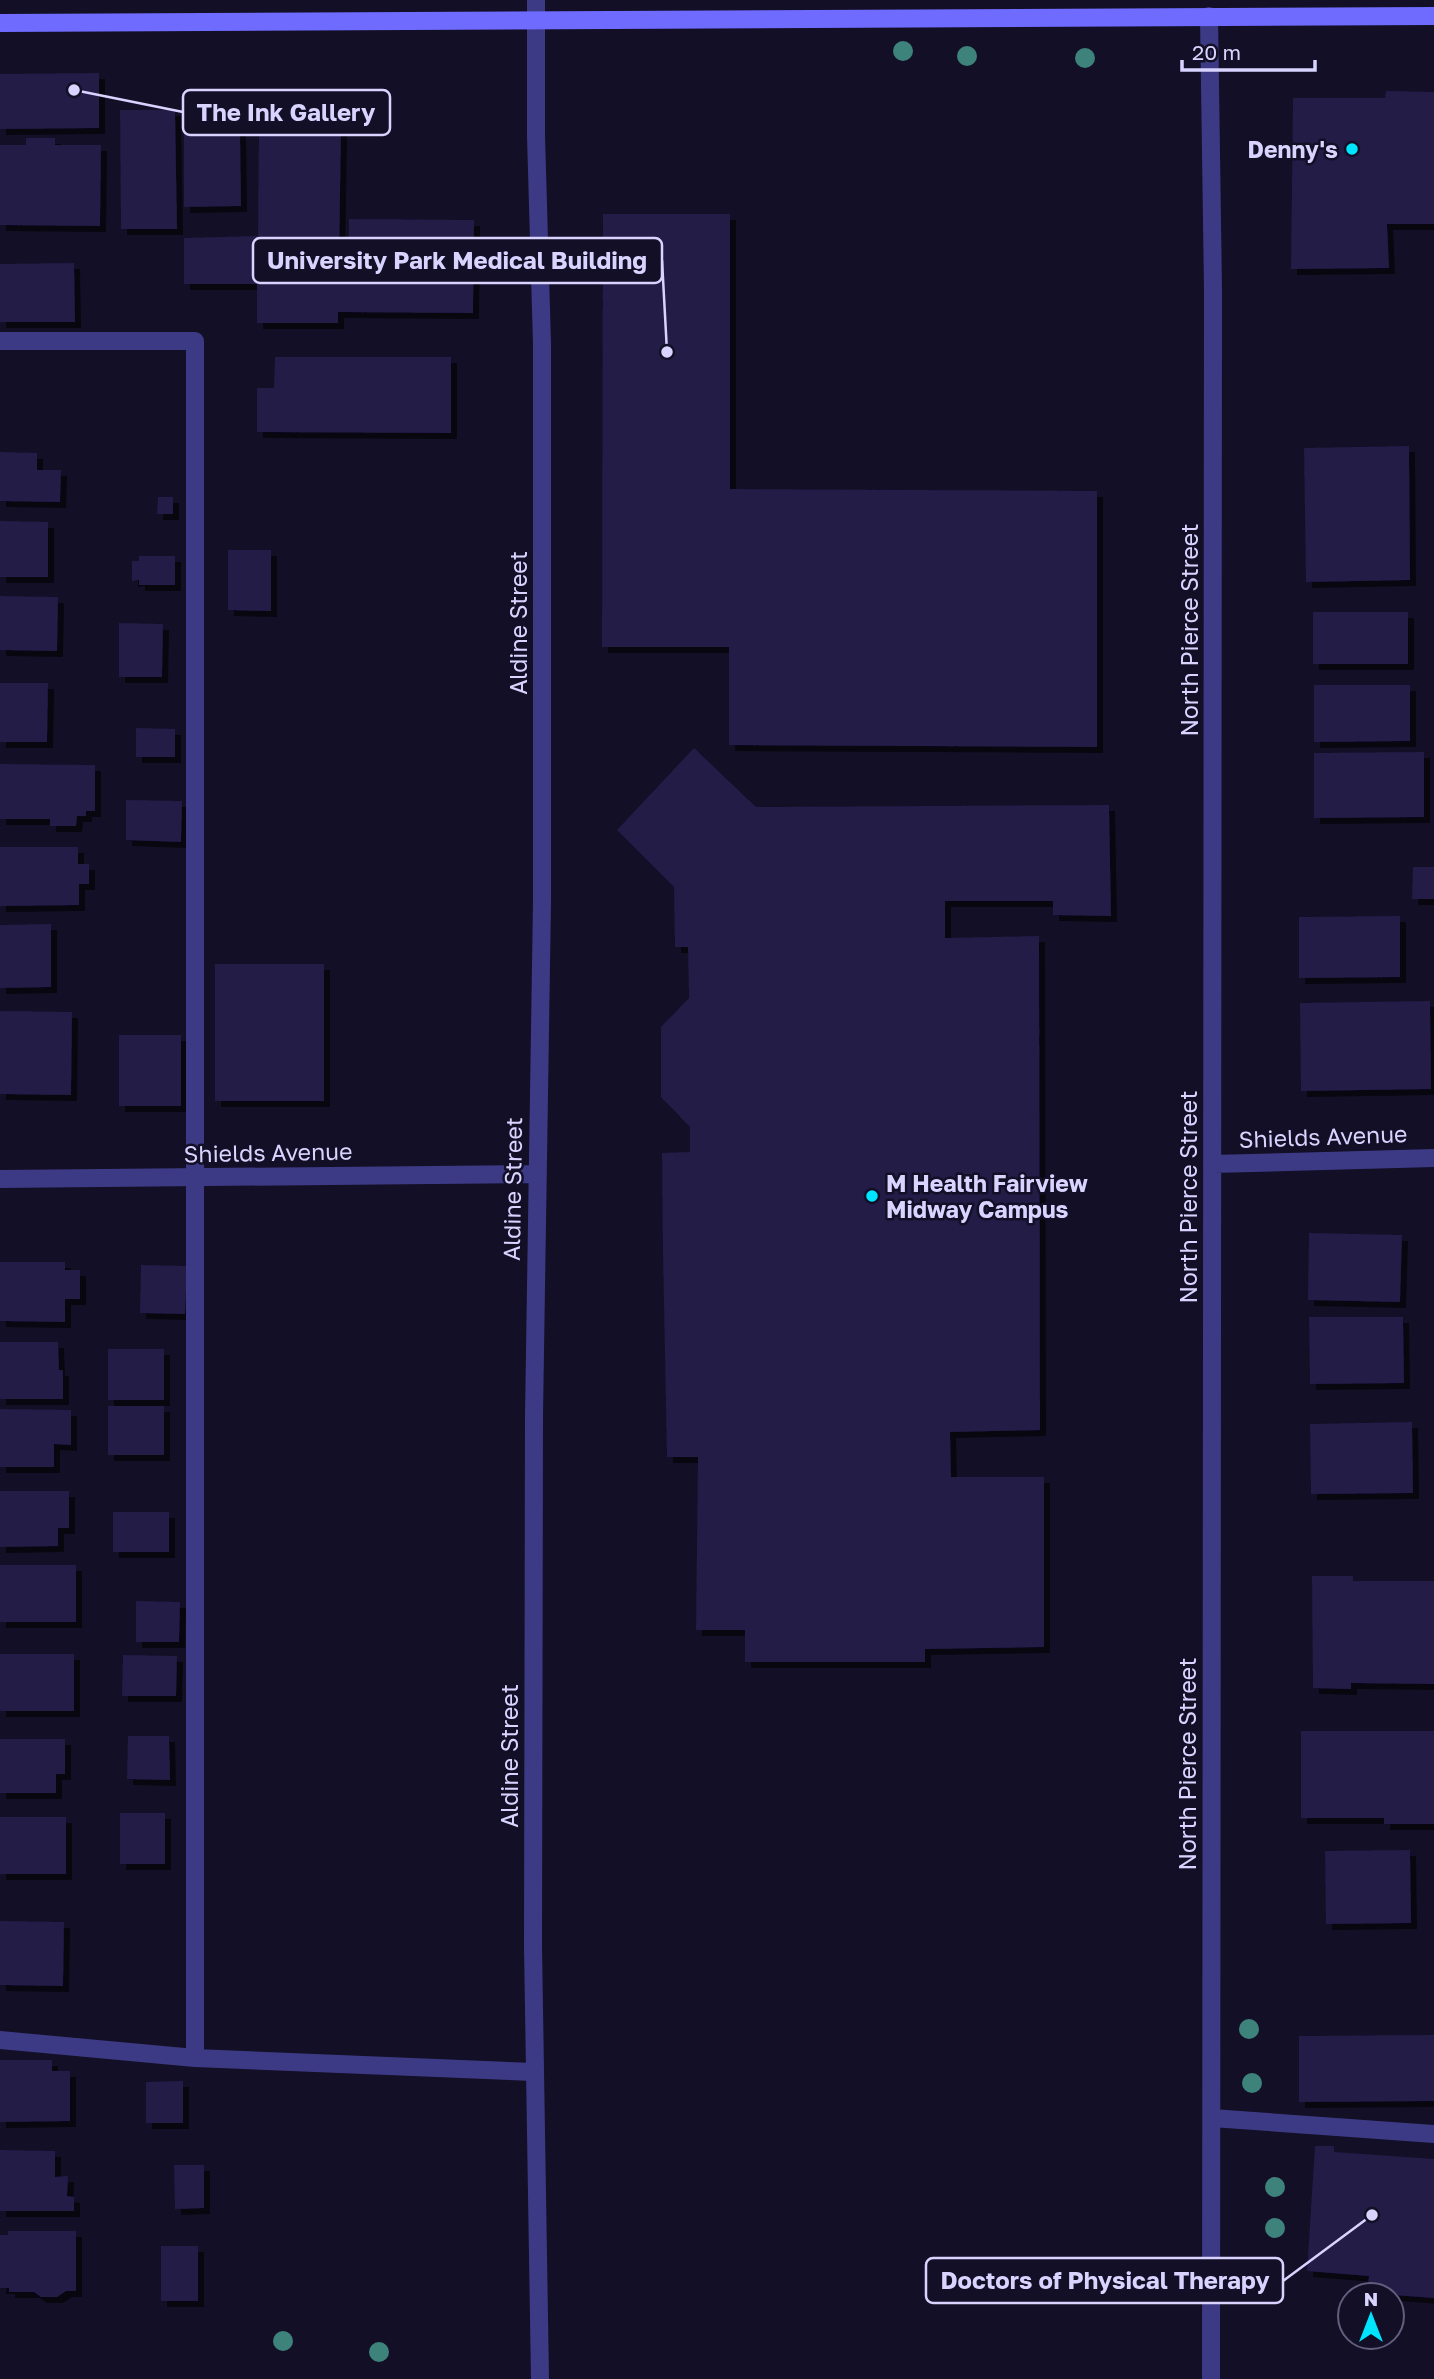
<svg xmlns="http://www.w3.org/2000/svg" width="1434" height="2379" font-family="'Golos Text',sans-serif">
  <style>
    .building { fill: #241b47; filter: url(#shadow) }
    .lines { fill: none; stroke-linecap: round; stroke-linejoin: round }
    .service { stroke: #3d3a85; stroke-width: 18 }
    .minor { stroke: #3d3a85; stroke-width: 18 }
    .secondary { stroke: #6f6bff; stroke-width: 18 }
    .tree { fill: #3d827b }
    .poi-dot { fill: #00e5ff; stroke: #130f26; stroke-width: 2.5 }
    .labels { text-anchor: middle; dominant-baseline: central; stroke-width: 5; stroke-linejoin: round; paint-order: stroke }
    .poi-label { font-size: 23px; font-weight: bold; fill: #d9d4ff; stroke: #130f26; text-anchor: end }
    .street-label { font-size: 23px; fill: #d9d4ff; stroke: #130f26 }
    .leader { fill: none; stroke: #d9d4ff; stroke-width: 2.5 }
    .callout-dot { fill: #d9d4ff; stroke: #130f26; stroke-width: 2.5 }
    .callout { fill: #130f26; stroke: #d9d4ff; stroke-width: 2.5 }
    .callout-label { font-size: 24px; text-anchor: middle; font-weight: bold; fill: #d9d4ff }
  </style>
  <defs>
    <filter id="shadow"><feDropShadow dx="6" dy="6" stdDeviation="0" flood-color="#0009"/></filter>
  </defs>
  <rect width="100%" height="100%" fill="#130f26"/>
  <!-- building -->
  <path class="building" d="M 99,73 L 99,128 L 0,129 L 0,74 Z
    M 1386,91 L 1434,92 L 1434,224 L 1387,224 L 1389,268 L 1291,269 L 1293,98 L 1385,98 Z
    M 120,110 L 175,110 L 177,229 L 121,229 Z
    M 259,128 L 341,129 L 339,260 L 349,260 L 349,219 L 474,220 L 473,313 L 338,312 L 338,323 L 257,323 L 257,284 L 184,284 L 184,238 L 258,236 Z
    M 184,130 L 240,130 L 241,206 L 184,207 Z
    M 26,138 L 55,138 L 55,145 L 101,145 L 100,226 L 0,225 L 0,145 L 26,145 Z
    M 603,214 L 730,214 L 730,489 L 1097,491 L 1097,747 L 729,745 L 729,647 L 602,647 Z
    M 74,263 L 75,322 L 0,322 L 0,264 Z
    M 275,357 L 451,357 L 451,433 L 257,432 L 257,388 L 274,388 Z
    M 1409,446 L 1410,580 L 1306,582 L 1304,448 Z
    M 0,452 L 37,453 L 37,470 L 61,470 L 60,502 L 0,501 Z
    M 158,497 L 173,497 L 173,514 L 157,514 Z
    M 0,521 L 48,522 L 48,577 L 0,577 Z
    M 228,550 L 271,550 L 271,611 L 228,610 Z
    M 139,556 L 175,556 L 175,585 L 139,585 L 139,580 L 132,581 L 132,561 L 139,561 Z
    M 0,596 L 58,597 L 57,651 L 0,650 Z
    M 1313,612 L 1408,612 L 1408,664 L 1313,664 Z
    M 119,623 L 163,624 L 162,677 L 119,677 Z
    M 0,683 L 48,683 L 47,742 L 0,742 Z
    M 1314,685 L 1410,685 L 1410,741 L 1314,742 Z
    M 136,728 L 175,729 L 175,757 L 136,757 Z
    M 694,748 L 756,807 L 1109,805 L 1111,916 L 1053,915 L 1053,901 L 945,901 L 945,938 L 1039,936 L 1040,1430 L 950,1432 L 951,1477 L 1044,1477 L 1044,1647 L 925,1649 L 925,1662 L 745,1662 L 745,1630 L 696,1630 L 698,1457 L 667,1457 L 663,1253 L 662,1153 L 690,1152 L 690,1127 L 661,1097 L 661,1027 L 689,998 L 688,947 L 675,947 L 674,887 L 617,830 Z
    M 1424,752 L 1424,817 L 1314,818 L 1314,753 Z
    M 0,764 L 95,765 L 95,811 L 86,811 L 86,816 L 77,816 L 76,826 L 50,826 L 50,819 L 0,819 Z
    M 126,800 L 182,801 L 181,842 L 126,840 Z
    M 0,847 L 78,847 L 78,864 L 89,864 L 89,884 L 79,884 L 79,905 L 0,906 Z
    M 1413,867 L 1434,867 L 1434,899 L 1412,899 Z
    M 1400,916 L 1400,977 L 1299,978 L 1299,917 Z
    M 51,924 L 51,987 L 0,988 L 0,925 Z
    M 215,964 L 324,964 L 324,1101 L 215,1101 Z
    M 1430,1001 L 1431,1089 L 1301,1091 L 1300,1003 Z
    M 0,1011 L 72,1012 L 71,1095 L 0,1094 Z
    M 119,1035 L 181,1035 L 181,1106 L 119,1106 Z
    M 1309,1233 L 1402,1235 L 1400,1302 L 1308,1300 Z
    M 0,1262 L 65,1262 L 65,1270 L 80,1270 L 80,1299 L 65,1299 L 65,1322 L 0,1321 Z
    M 141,1265 L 187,1266 L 185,1314 L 140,1313 Z
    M 1309,1317 L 1403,1317 L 1404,1383 L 1310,1384 Z
    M 0,1342 L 58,1342 L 59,1370 L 63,1370 L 63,1399 L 0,1399 Z
    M 108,1349 L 164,1349 L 164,1400 L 108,1400 Z
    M 108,1406 L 164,1406 L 164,1455 L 108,1455 Z
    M 0,1409 L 71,1410 L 71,1445 L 54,1444 L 54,1467 L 0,1467 Z
    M 1412,1422 L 1413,1493 L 1311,1494 L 1310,1424 Z
    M 0,1491 L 69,1491 L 69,1528 L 58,1528 L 58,1546 L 0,1547 Z
    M 113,1512 L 169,1512 L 169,1552 L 113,1552 Z
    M 0,1565 L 76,1565 L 76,1622 L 0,1622 Z
    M 1312,1576 L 1353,1576 L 1353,1581 L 1434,1581 L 1434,1684 L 1351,1683 L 1351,1689 L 1313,1688 Z
    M 136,1601 L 180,1602 L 179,1642 L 136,1642 Z
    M 0,1654 L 74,1654 L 74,1711 L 0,1711 Z
    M 123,1655 L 177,1656 L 176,1696 L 122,1696 Z
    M 1301,1731 L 1434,1731 L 1434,1824 L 1384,1824 L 1384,1818 L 1301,1818 Z
    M 128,1736 L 169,1736 L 170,1780 L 127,1779 Z
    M 0,1739 L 65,1739 L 65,1774 L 56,1774 L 56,1793 L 0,1793 Z
    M 120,1813 L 165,1813 L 165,1864 L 120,1864 Z
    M 0,1817 L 66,1817 L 66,1874 L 0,1874 Z
    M 1410,1850 L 1411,1923 L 1326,1924 L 1325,1851 Z
    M 0,1921 L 64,1922 L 63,1986 L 0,1985 Z
    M 1434,2035 L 1434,2101 L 1299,2102 L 1299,2036 Z
    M 0,2060 L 52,2060 L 52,2071 L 70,2071 L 70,2121 L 0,2122 Z
    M 183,2081 L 183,2123 L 146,2123 L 146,2082 Z
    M 1315,2146 L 1334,2146 L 1334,2152 L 1434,2159 L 1434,2298 L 1367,2293 L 1369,2276 L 1307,2271 Z
    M 0,2150 L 55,2151 L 55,2177 L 68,2176 L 67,2196 L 74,2197 L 74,2211 L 0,2211 Z
    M 174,2165 L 204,2165 L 204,2208 L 175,2209 Z
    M 8,2231 L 76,2231 L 76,2291 L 66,2291 L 57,2297 L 41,2297 L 34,2292 L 9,2292 L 9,2288 L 0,2288 L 0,2235 L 8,2235 Z
    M 161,2246 L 198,2246 L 198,2301 L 161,2301 Z"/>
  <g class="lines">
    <!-- service -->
    <path class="service" d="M 0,341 L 195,341 L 195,2058
      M 0,2040 L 195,2058 L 534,2072
      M 1212,2118 L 1434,2134"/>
    <!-- minor -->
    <path class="minor" d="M 536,0 L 536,136 L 542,344 L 542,901 L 534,1416 L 533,1947 L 540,2379
      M 1209,16 L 1213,290 L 1211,2379
      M 1212,1164 L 1434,1158
      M 0,1179 L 536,1174"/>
    <!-- secondary -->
    <path class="secondary" d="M 0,23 L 1434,16"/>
  </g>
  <!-- trees -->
  <g class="tree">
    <circle cx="903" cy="51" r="10"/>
    <circle cx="967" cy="56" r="10"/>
    <circle cx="1085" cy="58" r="10"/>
    <circle cx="1249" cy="2029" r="10"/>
    <circle cx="1252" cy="2083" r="10"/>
    <circle cx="1275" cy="2187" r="10"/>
    <circle cx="1275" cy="2228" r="10"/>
    <circle cx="283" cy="2341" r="10"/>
    <circle cx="379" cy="2352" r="10"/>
  </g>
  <!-- markers -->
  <g class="poi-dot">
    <circle cx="1352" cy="149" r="7"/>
    <circle cx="872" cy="1196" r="7"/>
  </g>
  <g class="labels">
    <!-- poi labels -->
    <g class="poi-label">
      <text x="1338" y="149">Denny's</text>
      <text x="886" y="1183" text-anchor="start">M Health Fairview<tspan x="886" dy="26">Midway Campus</tspan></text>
    </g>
    <!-- street labels -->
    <g class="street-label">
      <text transform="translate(518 623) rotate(-90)">Aldine Street</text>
      <text transform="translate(1189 630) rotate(-90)">North Pierce Street</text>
      <text transform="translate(1323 1136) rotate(-2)">Shields Avenue</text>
      <text transform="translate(268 1152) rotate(-1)">Shields Avenue</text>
      <text transform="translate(512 1189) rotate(-89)">Aldine Street</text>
      <text transform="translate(1188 1197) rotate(-90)">North Pierce Street</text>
      <text transform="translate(509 1756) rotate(-90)">Aldine Street</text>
      <text transform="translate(1187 1764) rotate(-90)">North Pierce Street</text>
    </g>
  </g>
  <!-- callouts -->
  <path class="leader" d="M74 90L183 112M667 352L662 260M1372 2215L1283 2281"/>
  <g class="callout-dot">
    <circle cx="74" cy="90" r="7"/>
    <circle cx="667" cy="352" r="7"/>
    <circle cx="1372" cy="2215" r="7"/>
  </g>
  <g class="callout">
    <rect x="183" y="90" width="207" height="45" rx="7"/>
    <rect x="253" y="238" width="409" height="45" rx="7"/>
    <rect x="926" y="2258" width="357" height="45" rx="7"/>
  </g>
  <g class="callout-label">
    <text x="286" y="121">The Ink Gallery</text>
    <text x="457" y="269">University Park Medical Building</text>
    <text x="1105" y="2289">Doctors of Physical Therapy</text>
  </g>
  <!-- north arrow -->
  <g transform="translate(1371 2316)"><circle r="33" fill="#130f26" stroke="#625e7d" stroke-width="2"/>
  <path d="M0-5L12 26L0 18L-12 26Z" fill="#00e5ff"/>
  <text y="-10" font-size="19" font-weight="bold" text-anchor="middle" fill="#d9d4ff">N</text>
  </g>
  <!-- scale -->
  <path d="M1182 60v10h133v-10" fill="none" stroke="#d9d4ff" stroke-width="3.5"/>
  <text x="1192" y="60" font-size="21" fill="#d9d4ff" stroke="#130f26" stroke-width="5" paint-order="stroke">20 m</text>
</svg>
